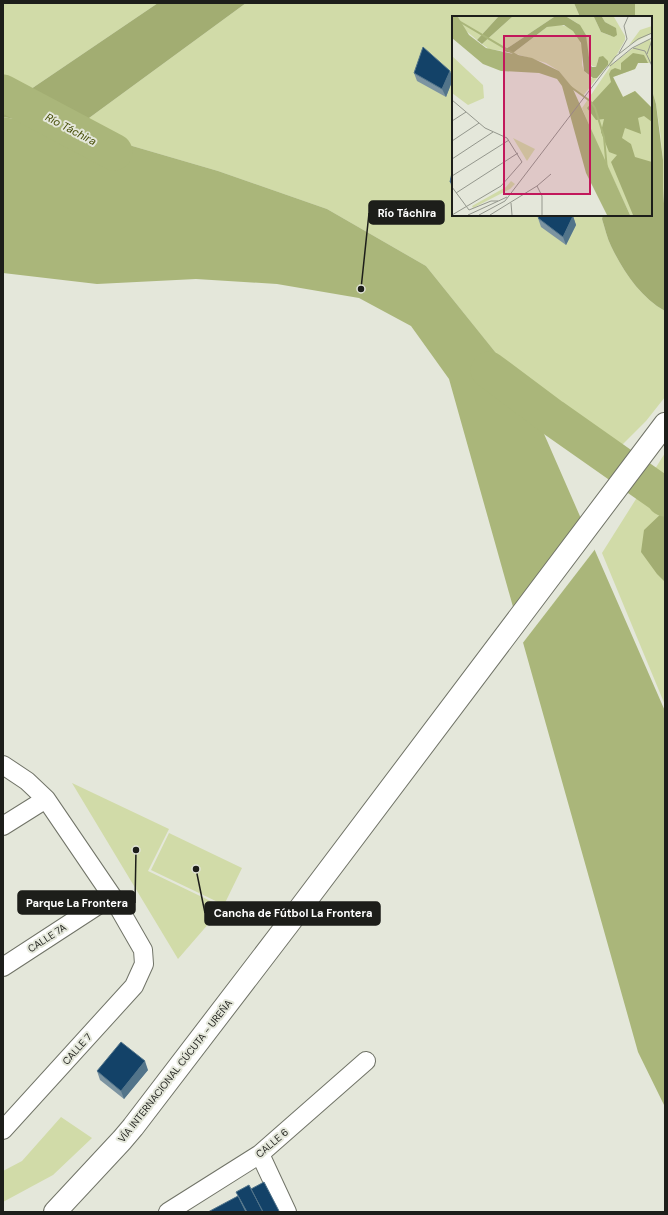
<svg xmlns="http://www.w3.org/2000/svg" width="668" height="1215" font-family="'DM Sans',sans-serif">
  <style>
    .green { fill: #d1dba8 }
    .forest { fill: #a2ad72 }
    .water { fill: #aab67a }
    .pier { fill: #e4e7da }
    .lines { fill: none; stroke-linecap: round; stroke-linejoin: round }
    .river { stroke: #aab67a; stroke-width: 37 }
    .minor-casing { stroke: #707367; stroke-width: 20 }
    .primary-casing { stroke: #707367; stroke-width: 24 }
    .minor { stroke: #fff; stroke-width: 18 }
    .primary { stroke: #fff; stroke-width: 22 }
    .wall { fill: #7c94a1 }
    .shaded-wall { fill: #52748a }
    .building { fill: #134268; stroke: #52748a }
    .labels { text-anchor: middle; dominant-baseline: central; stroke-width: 4; stroke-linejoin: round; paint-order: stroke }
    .street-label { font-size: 10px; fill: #1d1e1a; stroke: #e4e7da }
    .water-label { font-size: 11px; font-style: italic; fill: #414900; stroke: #e4e7da }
    .inset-river { fill: none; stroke: #aab67a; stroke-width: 2 }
    .inset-road { fill: none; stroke: #94978d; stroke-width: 1 }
    .view { fill: #c2185b; fill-opacity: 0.15; stroke: #c2185b; stroke-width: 2 }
    .inset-edge { fill: none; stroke: #1d1e1a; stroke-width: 2 }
    .leader { fill: none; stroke: #1d1e1a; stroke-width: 1.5 }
    .callout-dot { fill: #1d1e1a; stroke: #e4e7da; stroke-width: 1.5 }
    .callout { fill: #1d1e1a; stroke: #1d1e1a; stroke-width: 1.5 }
    .callout-label { font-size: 11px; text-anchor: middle; font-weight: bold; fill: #fff }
  </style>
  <rect width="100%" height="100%" fill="#e4e7da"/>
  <!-- green -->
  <path class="green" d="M 3,3 L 158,3 L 3,108 Z
    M 246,3 L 574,3 L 580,17 L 453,17 L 453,215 L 603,215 L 602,219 C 605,228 607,238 611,246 C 623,271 640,297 665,311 L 665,397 L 646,421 L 610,457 L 585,455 L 567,434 L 543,412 L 426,266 L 327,209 L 218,171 L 74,129 Z
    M 635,3 L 665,3 L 665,219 L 663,188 L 663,160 L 660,131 L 656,104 L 651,87 L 651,17 L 635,17 Z
    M 665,453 L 665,705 L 602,553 Z
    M 72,783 L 169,829 L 148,871 L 223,907 L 178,959 Z
    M 169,833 L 242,868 L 224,905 L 151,870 Z
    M 61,1117 L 92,1138 L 53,1175 L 3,1202 L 3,1171 L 22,1161 Z"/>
  <!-- forest -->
  <path class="forest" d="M 158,3 L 246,3 L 74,129 L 3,117 L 3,108 Z
    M 574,3 L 635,3 L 635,17 L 580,17 Z
    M 651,87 L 656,104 L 663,160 L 663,188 L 665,219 L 665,311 C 640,297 623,271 611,246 C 607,238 605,228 602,219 L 603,215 L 651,215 Z
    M 665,510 L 665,582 L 657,574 L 641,552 L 644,530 Z"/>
  <!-- water -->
  <path class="water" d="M 3,117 L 74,129 L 218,171 L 327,209 L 426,266 L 524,388 L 665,711 L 665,1107 L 638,1052 L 449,379 L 411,326 L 359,298 L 277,284 L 196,279 L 97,284 L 3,273 Z"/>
  <!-- pier -->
  <path class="pier" d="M 584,521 L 596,548 L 522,644 L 513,613 Z"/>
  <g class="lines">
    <!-- river -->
    <path class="river" d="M 3,93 L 114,152
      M 489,370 L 552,417 L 663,495 L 665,498"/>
    <defs>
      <path id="minor" d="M 3,765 L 27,781 L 46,799 L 112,896 L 143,950 L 144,964 L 134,986 L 3,1130
        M 3,826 L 46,799
        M 3,967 L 112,896
        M 260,1154 L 287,1212
        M 168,1212 L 260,1154 L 366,1061"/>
      <path id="primary" d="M 55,1212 L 122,1140 L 133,1127 L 289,923 L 665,424"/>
    </defs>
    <!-- minor casing -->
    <use href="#minor" class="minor-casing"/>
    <!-- primary casing -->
    <use href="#primary" class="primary-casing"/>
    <!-- minor -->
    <use href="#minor" class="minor"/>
    <!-- primary -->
    <use href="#primary" class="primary"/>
  </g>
  <!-- wall -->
  <path class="wall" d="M 450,71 L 453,79 L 446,97 L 417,81 L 414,73 Z
    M 453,168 L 453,191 L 450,182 Z
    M 573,216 L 576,225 L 566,245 L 541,227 L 538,218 Z
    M 148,1070 L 124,1099 L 100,1080 L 97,1071 Z"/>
  <!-- shaded-wall -->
  <path class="shaded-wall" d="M 450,71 L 453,79 L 446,97 L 442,89 Z
    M 573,216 L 576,225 L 566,245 L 563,237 Z
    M 145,1061 L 148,1070 L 124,1099 L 121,1091 Z"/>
  <!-- building -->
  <path class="building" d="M 423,47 L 450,71 L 442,89 L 414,73 Z
    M 453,168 L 453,183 L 450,182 Z
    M 540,215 L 571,215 L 573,216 L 563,237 L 538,218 Z
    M 121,1042 L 145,1061 L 121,1091 L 97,1071 Z
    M 264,1182 L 279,1211 L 278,1212 L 263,1212 L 251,1189 Z
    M 249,1185 L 263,1212 L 247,1212 L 236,1192 Z
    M 238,1196 L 246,1212 L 208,1212 Z"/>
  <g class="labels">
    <!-- street labels -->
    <g class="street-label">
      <text transform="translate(47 938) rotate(-33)">CALLE 7A</text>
      <text transform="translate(77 1049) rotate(-48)">CALLE 7</text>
      <text transform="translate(175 1071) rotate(-52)">VÍA INTERNACIONAL CÚCUTA - UREÑA</text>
      <text transform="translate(272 1143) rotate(-40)">CALLE 6</text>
    </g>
    <!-- water labels -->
    <g class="water-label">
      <text transform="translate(71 129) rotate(28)">Río Táchira</text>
    </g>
  </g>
  <!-- overview -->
  <g transform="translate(452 16)">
    <rect width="200" height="200" fill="#e4e7da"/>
    <path d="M 6,1 L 46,1 L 25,24 L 13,14 ZM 60,1 L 102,1 L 51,35 L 37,33 L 30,28 ZM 115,1 L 142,1 L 149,16 L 159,20 L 160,10 L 153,6 L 150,1 L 162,1 L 173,20 L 173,24 L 159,49 L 180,33 L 197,23 L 200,27 L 200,47 L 186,47 L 183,53 L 161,61 L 171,81 L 183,75 L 200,92 L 200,199 L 178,199 L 141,119 L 130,92 L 158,51 L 146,44 L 144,51 L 138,49 L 132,16 L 125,7 ZM 106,8 L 119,12 L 126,20 L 130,31 L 130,49 L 132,55 L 140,62 L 145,62 L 131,80 L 122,74 L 107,55 L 94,47 L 61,37 L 95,11 ZM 200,10 L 200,17 L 177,29 L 188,14 ZM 0,40 L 31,69 L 32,82 L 16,89 L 0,77 ZM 61,122 L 83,133 L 75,145 ZM 59,165 L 63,168 L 58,173 L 21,192 L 20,190 L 54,171 Z" fill="#d1dba8"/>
    <path d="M 46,1 L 60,1 L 30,28 L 25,24 ZM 102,1 L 115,1 L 128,9 L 134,19 L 138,49 L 140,51 L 144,51 L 147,41 L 151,40 L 156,45 L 156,49 L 145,62 L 141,62 L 132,55 L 129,27 L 121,15 L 112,9 L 95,11 L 61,37 L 51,35 ZM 142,1 L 150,1 L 153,6 L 164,12 L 165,19 L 162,21 L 149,16 ZM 181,37 L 192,39 L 196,47 L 186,47 L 183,53 L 161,61 L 171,81 L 183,75 L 200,92 L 200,106 L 192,100 L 186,102 L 189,118 L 173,112 L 170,122 L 179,128 L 183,141 L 200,146 L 200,199 L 181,199 L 159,146 L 165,139 L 157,136 L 149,116 L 152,103 L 144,104 L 135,92 L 159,66 L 157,58 L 159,54 L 163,52 L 169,54 L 169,47 Z" fill="#a2ad72"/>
    <path d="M 0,1 L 6,1 L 17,19 L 34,32 L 80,42 L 107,55 L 120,71 L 178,199 L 155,199 L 134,157 L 110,70 L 105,63 L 87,57 L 49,55 L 31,48 L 0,22 Z" fill="#aab67a"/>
    <path class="inset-river" d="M 0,1 L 66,40M 116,69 L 138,85 L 143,92 L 152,121 L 155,154"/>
    <path class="inset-road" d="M 181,32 L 193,35 L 200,50M 167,37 L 175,23 L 172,10 L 176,1M 195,38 L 200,24M 158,50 L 180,32 L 200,22M 0,84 L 33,112 L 55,122 L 70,146 L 49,170 L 0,199M 0,105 L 14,96M 0,125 L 27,107M 0,143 L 41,116M 0,160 L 57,124M 85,170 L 90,180 L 90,199M 0,171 L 17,194 L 39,185 L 46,185M 4,177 L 66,137M 59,187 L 60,199M 16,199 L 55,181M 27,199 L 53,185 L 163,41 L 186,23 L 200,17M 38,199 L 85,170 L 99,158"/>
    <path class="view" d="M 52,20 L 138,20 L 138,178 L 52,178 Z"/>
    <rect width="200" height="200" class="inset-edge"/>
  </g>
  <!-- callouts -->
  <path class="leader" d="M361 289L369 213M136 850L135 903M196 869L205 913"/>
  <g class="callout-dot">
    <circle cx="361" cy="289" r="4"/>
    <circle cx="136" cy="850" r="4"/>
    <circle cx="196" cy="869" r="4"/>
  </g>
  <g class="callout">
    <rect x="369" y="201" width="75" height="23" rx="4"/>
    <rect x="18" y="891" width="117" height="23" rx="4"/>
    <rect x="205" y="902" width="175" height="23" rx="4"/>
  </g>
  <g class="callout-label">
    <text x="407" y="217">Río Táchira</text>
    <text x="77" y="907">Parque La Frontera</text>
    <text x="293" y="917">Cancha de Fútbol La Frontera</text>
  </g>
  <!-- border -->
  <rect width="668" height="1215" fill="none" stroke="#1d1e1a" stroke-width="8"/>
</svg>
